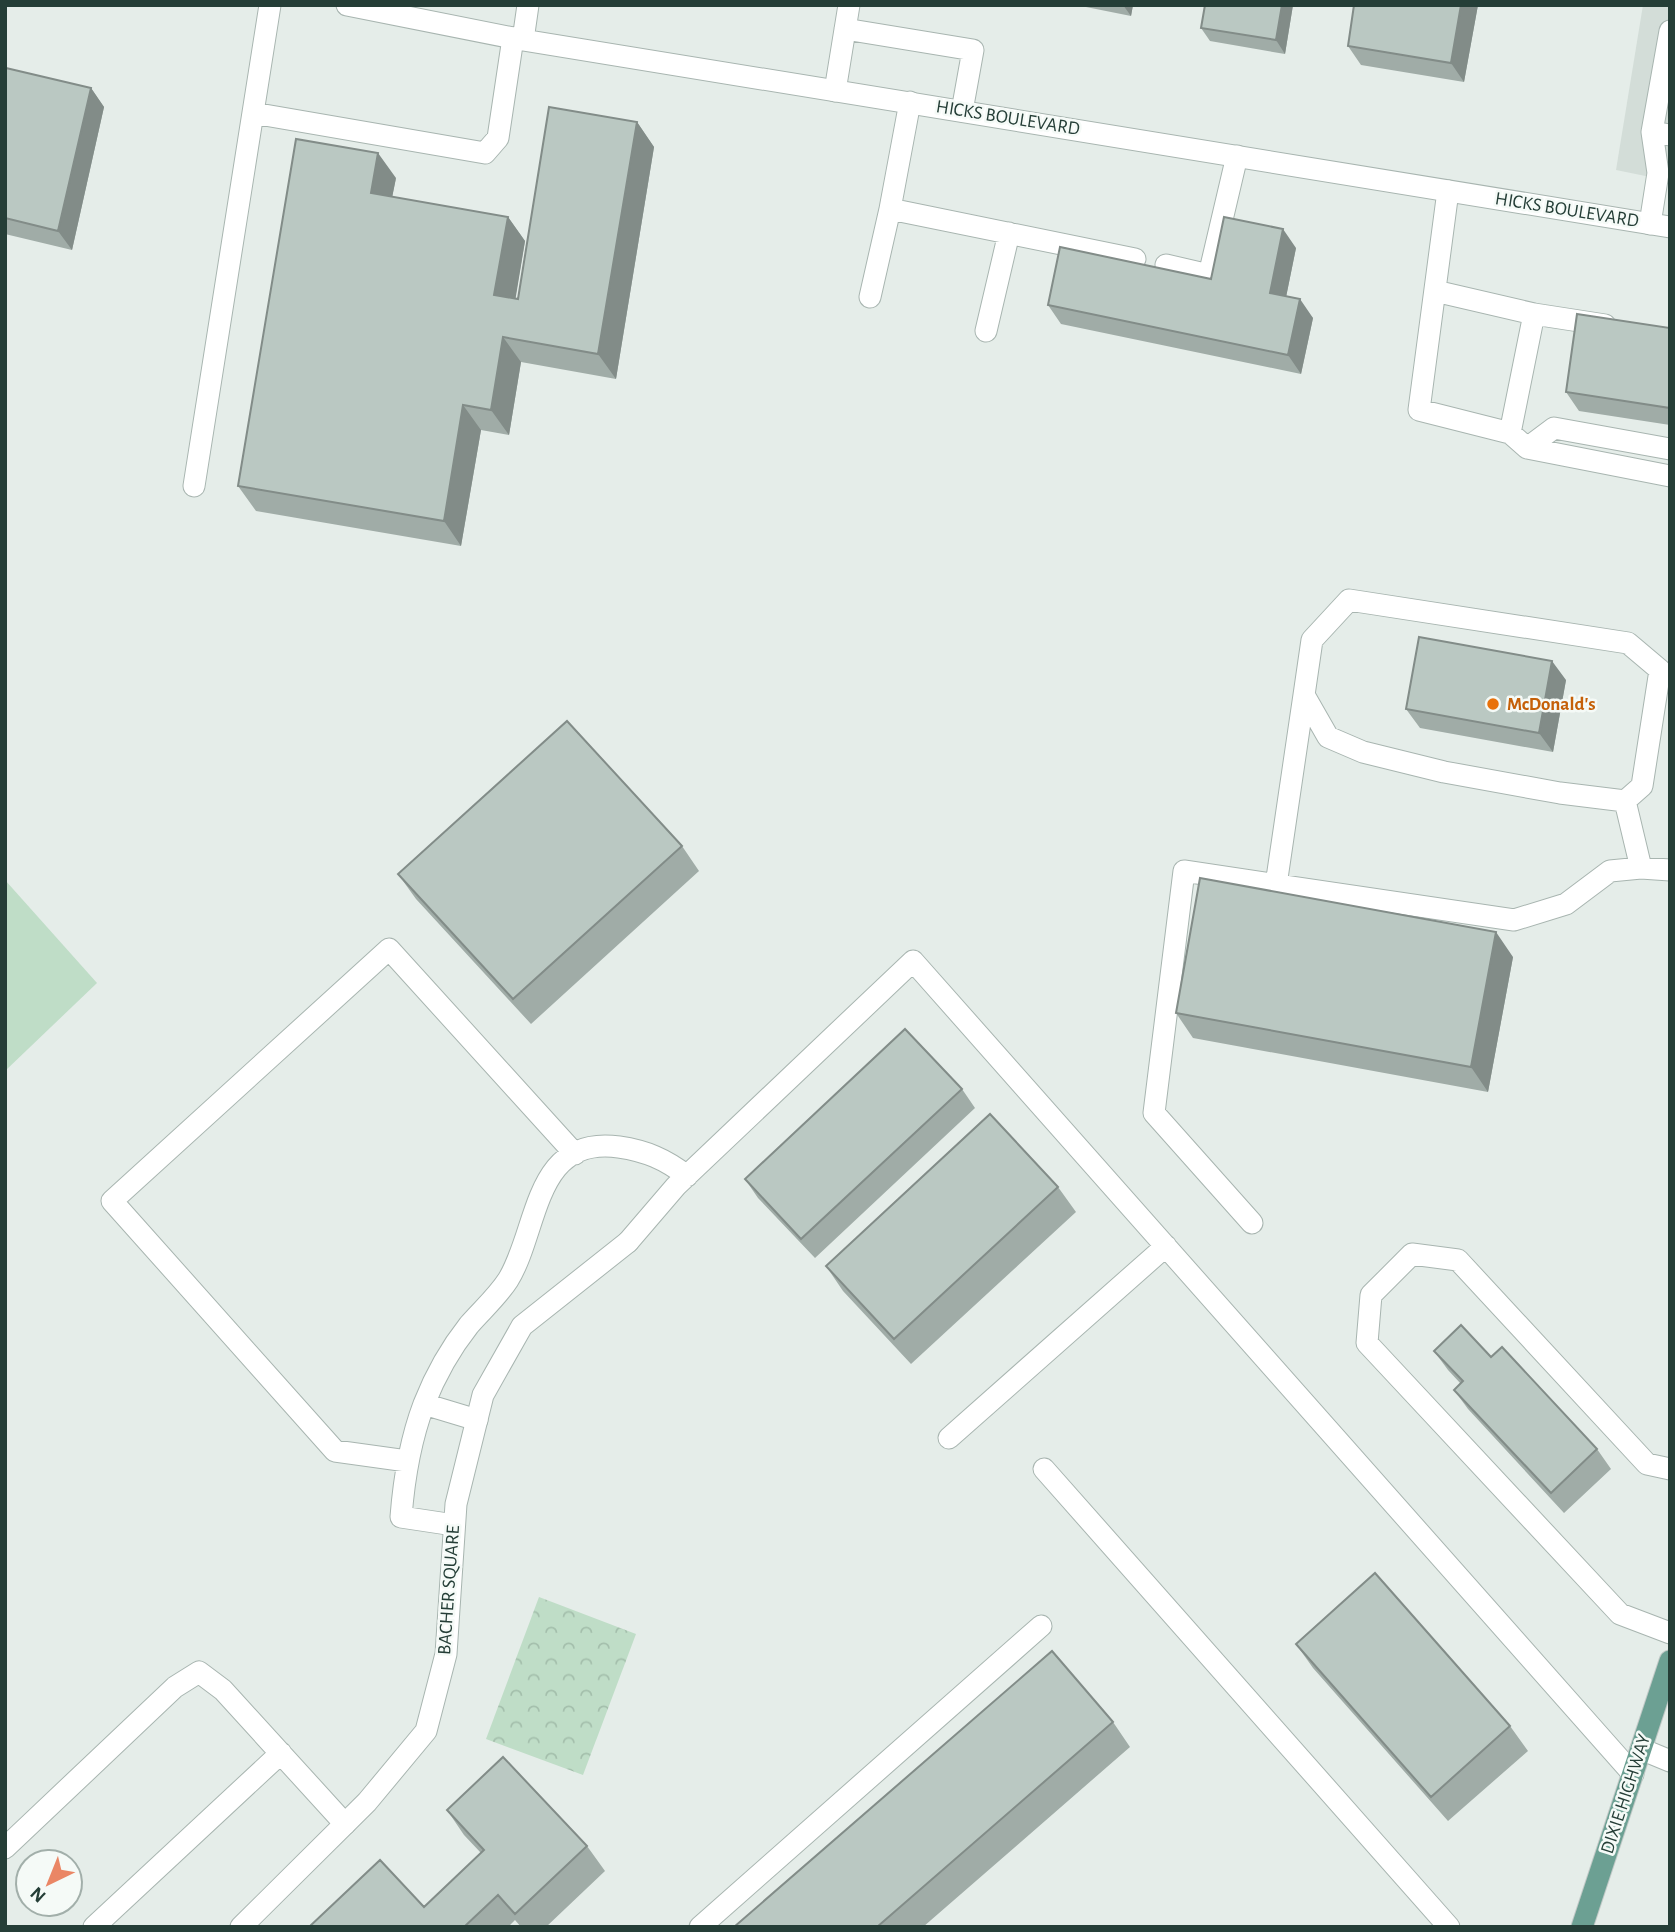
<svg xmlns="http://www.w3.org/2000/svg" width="1675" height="1932" font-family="'Alegreya Sans',sans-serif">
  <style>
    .built { fill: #d3ddd8 }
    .grass { fill: #bfddc7 }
    .forest { fill: url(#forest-crowns) }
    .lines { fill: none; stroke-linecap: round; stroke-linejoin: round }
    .lane-casing { stroke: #a8b5b0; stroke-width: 23 }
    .street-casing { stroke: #a8b5b0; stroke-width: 23 }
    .primary-casing { stroke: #c2c9c7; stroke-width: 23 }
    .lane { stroke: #fff; stroke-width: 21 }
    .street { stroke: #fff; stroke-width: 21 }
    .primary { stroke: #6ca093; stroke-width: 21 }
    .wall { fill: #a0aca7 }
    .shaded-wall { fill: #828c88 }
    .building { fill: #bac8c2; stroke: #828c88; stroke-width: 2 }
    .food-dot { fill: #e8710a; stroke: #f5faf7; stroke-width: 2.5 }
    .labels { text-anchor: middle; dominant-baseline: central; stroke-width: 5; stroke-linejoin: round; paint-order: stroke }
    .street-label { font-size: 19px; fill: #253e37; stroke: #f5faf7 }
    .food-label { font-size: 19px; font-weight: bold; fill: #c56008; stroke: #f5faf7; text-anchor: start }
  </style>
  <defs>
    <pattern id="forest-crowns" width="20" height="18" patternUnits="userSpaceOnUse" patternTransform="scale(1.75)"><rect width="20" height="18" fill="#bfddc7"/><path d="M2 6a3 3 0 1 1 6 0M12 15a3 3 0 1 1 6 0" fill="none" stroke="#a4bfac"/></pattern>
  </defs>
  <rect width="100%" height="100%" fill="#e5ede9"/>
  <!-- built -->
  <path class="built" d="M 1643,5 L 1670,5 L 1670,181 L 1616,170 Z"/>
  <!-- grass -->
  <path class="grass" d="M 5,880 L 97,983 L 5,1071 Z"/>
  <!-- forest -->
  <path class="forest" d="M 539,1597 L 636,1634 L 583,1775 L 486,1739 Z"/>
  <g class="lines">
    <defs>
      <path id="lane" d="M 845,29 L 973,50 L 962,111
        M 1670,31 L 1652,132 L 1670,135
        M 835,91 L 849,5
        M 910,102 L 890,209 L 1135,259
        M 253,113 L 485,153 L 498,138 L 513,38
        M 1448,191 L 1419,410 L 1510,433 L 1527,448 L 1670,476
        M 1650,224 L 1658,173 L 1652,132
        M 1166,265 L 1209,275 L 1237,156
        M 1435,291 L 1534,314 L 1605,325
        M 870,297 L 890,209
        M 986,331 L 1009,233
        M 1510,433 L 1534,314
        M 1527,448 L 1554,428 L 1670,449
        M 194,486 L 270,5
        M 1349,600 L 1628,643 L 1660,670 L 1642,786 L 1625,801 L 1560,793 L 1444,772 L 1363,752 L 1328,737 L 1304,695 L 1312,640 Z
        M 1625,801 L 1641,868
        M 1276,885 L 1304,695
        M 1252,1223 L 1154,1113 L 1184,871 L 1514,920 L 1566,904 L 1610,871 L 1641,868 L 1670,870
        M 628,1242 L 676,1186 L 913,961 L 1633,1774
        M 424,1404 C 435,1376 450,1349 469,1325 C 482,1310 497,1297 508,1280 C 539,1230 533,1135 619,1147 C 646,1151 665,1159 687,1176
        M 949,1438 L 1166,1246
        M 407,1461 L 335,1451 L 112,1201 L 389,949 L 575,1154
        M 1044,1469 L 1449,1927
        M 1670,1469 L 1647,1464 L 1458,1260 L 1412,1254 L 1371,1295 L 1367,1343 L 1620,1614 L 1670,1633
        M 454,1525 L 401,1517 C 404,1478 410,1441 424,1404 L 477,1420
        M 1641,1749 L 1670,1761
        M 5,1848 L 175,1687 L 199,1672 L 223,1690 L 345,1824
        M 94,1927 L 281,1753
        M 700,1927 L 1041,1626"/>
      <path id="street" d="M 347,5 L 523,40 L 1670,227
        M 523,40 L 528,5
        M 241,1927 L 367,1802 L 426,1731 L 446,1654 L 456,1504 L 483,1395 L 522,1326 L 628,1242"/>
      <path id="primary" d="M 1582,1927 L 1670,1661"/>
    </defs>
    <!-- lane casing -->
    <use href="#lane" class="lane-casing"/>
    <!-- street casing -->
    <use href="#street" class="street-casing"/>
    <!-- primary casing -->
    <use href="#primary" class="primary-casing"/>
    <!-- lane -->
    <use href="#lane" class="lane"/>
    <!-- street -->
    <use href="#street" class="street"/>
    <!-- primary -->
    <use href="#primary" class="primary"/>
  </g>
  <!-- wall -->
  <path class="wall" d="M 1076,5 L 1133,5 L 1131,16 Z
    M 1293,5 L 1285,54 L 1210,41 L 1201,28 Z
    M 1354,5 L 1478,5 L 1464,82 L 1361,65 L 1348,46 Z
    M 5,71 L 91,88 L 104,107 L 72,250 L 5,234 Z
    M 637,122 L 654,147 L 616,379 L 521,362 L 509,435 L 481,430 L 461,546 L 256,511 L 238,486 L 396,178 L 392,197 L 508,217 L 525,241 L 515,299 L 518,299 Z
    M 1296,248 L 1286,297 L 1313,318 L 1301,374 L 1061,324 L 1048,305 L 1211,279 Z
    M 1670,328 L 1670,425 L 1579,411 L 1566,392 Z
    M 1566,680 L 1553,752 L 1420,728 L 1406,709 Z
    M 682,846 L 699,871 L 531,1024 L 416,899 L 398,874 Z
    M 1513,957 L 1488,1092 L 1193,1038 L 1176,1013 Z
    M 962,1089 L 975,1108 L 815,1258 L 758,1198 L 745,1179 Z
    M 1058,1187 L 1076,1212 L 911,1364 L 843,1291 L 826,1266 Z
    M 1434,1351 L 1491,1357 L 1597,1449 L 1611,1469 L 1564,1513 L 1468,1409 L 1454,1390 L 1461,1384 L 1448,1370 Z
    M 1296,1644 L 1510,1726 L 1528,1751 L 1448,1821 L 1313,1668 Z
    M 1113,1722 L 1130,1747 L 923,1927 L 734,1927 Z
    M 447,1810 L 587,1846 L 605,1871 L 546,1927 L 521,1927 L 515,1920 L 508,1927 L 309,1927 L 424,1907 L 481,1853 L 464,1835 Z"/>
  <!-- shaded-wall -->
  <path class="shaded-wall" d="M 1123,5 L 1133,5 L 1131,16 Z
    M 1282,5 L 1293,5 L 1285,54 L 1276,40 Z
    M 1461,5 L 1478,5 L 1464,82 L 1451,63 Z
    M 91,88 L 104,107 L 72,250 L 58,231 Z
    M 637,122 L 654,147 L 616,379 L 598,354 Z
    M 378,153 L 396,178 L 388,218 L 371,193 Z
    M 508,217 L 525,241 L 512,320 L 494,295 Z
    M 1283,229 L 1296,248 L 1283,312 L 1270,293 Z
    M 1300,299 L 1313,318 L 1301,374 L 1288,355 Z
    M 503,337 L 521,362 L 509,435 L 491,410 Z
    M 463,405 L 481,430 L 461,546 L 444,521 Z
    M 1552,661 L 1566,680 L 1553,752 L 1539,733 Z
    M 1496,932 L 1513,957 L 1488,1092 L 1471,1067 Z"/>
  <!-- building -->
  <path class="building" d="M 1205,5 L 1282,5 L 1276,40 L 1201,28 Z
    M 1354,5 L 1461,5 L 1451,63 L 1348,46 Z
    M 6,68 L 91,88 L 58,231 L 5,218 Z
    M 549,107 L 637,122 L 598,354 L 503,337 L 491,410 L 463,405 L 444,521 L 238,486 L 296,139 L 378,153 L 371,193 L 508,217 L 494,295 L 518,299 Z
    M 1224,217 L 1283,229 L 1270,293 L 1300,299 L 1288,355 L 1048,305 L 1060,247 L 1211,279 Z
    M 1577,314 L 1670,328 L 1670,408 L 1566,392 Z
    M 1419,637 L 1552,661 L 1539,733 L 1406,709 Z
    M 567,721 L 682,846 L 513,999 L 398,874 Z
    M 1200,878 L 1496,932 L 1471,1067 L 1176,1013 Z
    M 905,1029 L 962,1089 L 801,1239 L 745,1179 Z
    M 990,1114 L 1058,1187 L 894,1339 L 826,1266 Z
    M 1461,1325 L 1491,1357 L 1502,1347 L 1597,1449 L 1551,1493 L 1454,1390 L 1463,1381 L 1434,1351 Z
    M 1375,1573 L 1510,1726 L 1431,1797 L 1296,1644 Z
    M 1052,1651 L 1113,1722 L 877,1927 L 734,1927 Z
    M 503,1757 L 587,1846 L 515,1914 L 498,1895 L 464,1927 L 309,1927 L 380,1860 L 424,1907 L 484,1850 L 447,1810 Z"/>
  <!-- markers -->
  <circle class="food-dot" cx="1493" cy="704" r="7"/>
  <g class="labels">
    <!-- street labels -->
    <g class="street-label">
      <text transform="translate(1008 118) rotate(9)">HICKS BOULEVARD</text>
      <text transform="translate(1567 210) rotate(9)">HICKS BOULEVARD</text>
      <text transform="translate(449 1590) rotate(-86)">BACHER SQUARE</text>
      <text transform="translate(1626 1794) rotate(-72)">DIXIE HIGHWAY</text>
    </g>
    <!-- food labels -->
    <g class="food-label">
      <text x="1507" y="704">McDonald's</text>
    </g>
  </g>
  <!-- border -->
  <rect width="1675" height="1932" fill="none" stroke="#253e37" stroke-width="14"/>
  <!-- north arrow -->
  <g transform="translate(49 1883) rotate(223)"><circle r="33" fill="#f5faf7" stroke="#a2afaa" stroke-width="2"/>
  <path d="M0-5L12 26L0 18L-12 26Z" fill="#ea8665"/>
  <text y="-10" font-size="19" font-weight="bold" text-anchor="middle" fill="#253e37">N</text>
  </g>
</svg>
